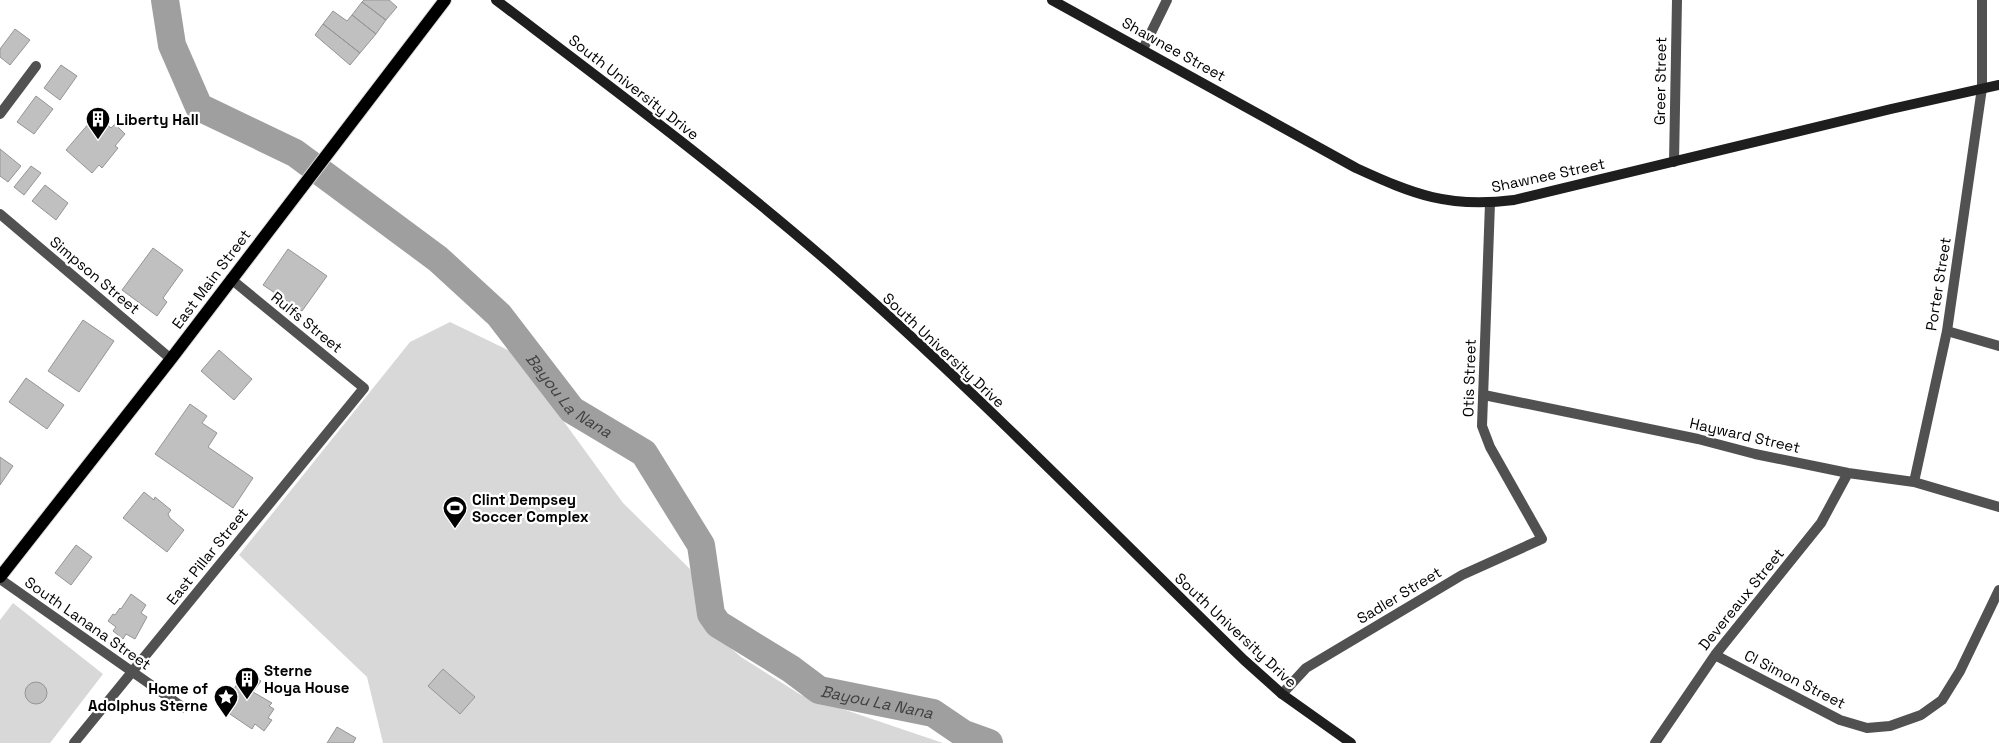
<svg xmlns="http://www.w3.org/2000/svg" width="1999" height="743" font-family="'Space Grotesk',sans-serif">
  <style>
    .green { fill: #d8d8d8 }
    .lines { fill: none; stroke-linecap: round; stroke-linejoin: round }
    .river { stroke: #9f9f9f; stroke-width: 28 }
    .building { fill: #c0c0c0; stroke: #959595 }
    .primary-casing { stroke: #dbdbdb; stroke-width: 14 }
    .street { stroke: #515151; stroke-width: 10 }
    .secondary { stroke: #1e1e1e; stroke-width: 10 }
    .primary { stroke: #000; stroke-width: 12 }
    .labels { text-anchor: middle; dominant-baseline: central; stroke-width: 4.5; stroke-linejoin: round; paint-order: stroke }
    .street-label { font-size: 15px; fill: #000; stroke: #fff }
    .poi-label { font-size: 15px; font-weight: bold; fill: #000; stroke: #fff; text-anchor: start }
    .water-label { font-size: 16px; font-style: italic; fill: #404040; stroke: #fff }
  </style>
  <rect width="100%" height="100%" fill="#fff"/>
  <!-- green -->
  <path class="green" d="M 450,322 L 514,353 L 623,503 L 690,569 L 705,626 L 741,657 L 801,695 L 943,743 L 383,743 L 367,677 L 239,555 L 410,342 Z
    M 13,603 L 103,674 L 50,743 L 0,743 L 0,620 Z"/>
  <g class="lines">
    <!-- river -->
    <path class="river" id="s1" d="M 165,0 L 172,45 L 199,107 L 295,153 L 438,259 L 499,315 L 572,410 L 644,453 L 701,545 L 711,614 L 718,624 L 791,669 L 819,690 L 933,713 L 964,734 L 989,743"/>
  </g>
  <!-- building -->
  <path class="building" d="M 364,0 L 389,0 L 397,7 L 386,20 L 362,2 Z
    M 362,2 L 386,20 L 376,34 L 352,15 Z
    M 333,11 L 347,21 L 352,15 L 376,34 L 360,53 L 323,24 Z
    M 323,24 L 360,53 L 350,65 L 315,35 Z
    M 15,29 L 30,40 L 10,65 L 0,57 L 0,49 Z
    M 61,65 L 77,76 L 60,100 L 44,88 Z
    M 36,96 L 53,109 L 34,134 L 17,122 Z
    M 96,115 L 111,128 L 115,124 L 125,134 L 115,146 L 118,148 L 102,168 L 99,165 L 92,173 L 66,150 Z
    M 0,149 L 21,166 L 8,182 L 0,176 Z
    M 31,166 L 41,173 L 24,195 L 14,187 Z
    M 45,185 L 68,203 L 56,220 L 32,201 Z
    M 153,248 L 183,270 L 163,298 L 167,302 L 157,316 L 122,290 Z
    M 288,249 L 327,276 L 302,311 L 263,285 Z
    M 83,320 L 114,341 L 79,392 L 48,371 Z
    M 219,350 L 252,379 L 234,400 L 201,371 Z
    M 26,378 L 64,405 L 47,429 L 9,402 Z
    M 190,404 L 207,416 L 202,423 L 217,433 L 208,447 L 253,478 L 233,508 L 155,454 Z
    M 0,457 L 13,466 L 0,485 Z
    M 144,492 L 154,500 L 155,497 L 171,510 L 168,514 L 170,518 L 184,530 L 167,552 L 123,518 Z
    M 76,545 L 92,557 L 71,585 L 55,573 Z
    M 131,594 L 146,605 L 141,613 L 147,617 L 135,639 L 126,634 L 123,639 L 113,631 L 116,627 L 108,621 L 113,614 L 115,615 L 120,608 L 121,609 Z
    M 443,669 L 475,697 L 460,714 L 428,686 Z
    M 246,671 L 261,681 L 253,692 L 272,703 L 269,706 L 274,709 L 268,718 L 272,720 L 264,731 L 255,724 L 252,729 L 221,708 Z
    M25 693a11 11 0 1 1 22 0a11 11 0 1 1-22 0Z
    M 337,727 L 356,738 L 353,743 L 327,743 Z"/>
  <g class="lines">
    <defs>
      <path id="primary" d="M 0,577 L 171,359 L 445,0"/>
    </defs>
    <!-- primary casing -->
    <use href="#primary" class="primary-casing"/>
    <!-- street -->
    <path class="street" d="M 1143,49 L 1167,0
      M 0,114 L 36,66
      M 1674,162 L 1677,0
      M 0,214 L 171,359
      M 1947,331 L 1999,346
      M 1484,395 L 1698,439 L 1755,454 L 1848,473 L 1914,482 L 1999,507
      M 1914,482 L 1947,331 L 1982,88 L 1982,0
      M 0,579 L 184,708
      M 1715,655 L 1840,720 L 1867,728 L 1890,726 L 1921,715 L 1942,700 L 1960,671 L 1999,590
      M 1282,694 L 1306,668 L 1462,575 L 1542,539 L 1490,447 L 1482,426 L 1490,203
      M 74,743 L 364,388 L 231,279
      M 1655,743 L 1715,655 L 1821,523 L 1848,473"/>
    <!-- secondary -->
    <path class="secondary" d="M 496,0 C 608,85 721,169 827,261 C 972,387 1106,526 1244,660 L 1282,694 L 1351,743
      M 1052,0 L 1356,168 C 1415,195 1448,208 1514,200 L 1891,109 L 1999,85"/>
    <!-- primary -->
    <use href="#primary" class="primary"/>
  </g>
  <!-- icons -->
  <defs>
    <symbol id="building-pin" viewBox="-11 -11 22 30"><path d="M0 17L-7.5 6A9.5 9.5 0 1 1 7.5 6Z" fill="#000" stroke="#fff"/><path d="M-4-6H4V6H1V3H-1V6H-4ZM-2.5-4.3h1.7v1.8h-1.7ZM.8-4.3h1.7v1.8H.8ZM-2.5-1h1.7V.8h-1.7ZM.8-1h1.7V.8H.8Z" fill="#fff"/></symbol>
    <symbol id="stadium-pin" viewBox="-11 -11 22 30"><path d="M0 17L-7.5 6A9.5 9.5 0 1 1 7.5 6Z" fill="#000" stroke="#fff"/><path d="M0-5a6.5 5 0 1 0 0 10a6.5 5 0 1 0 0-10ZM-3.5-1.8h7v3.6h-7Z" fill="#fff"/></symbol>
    <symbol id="sight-pin" viewBox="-11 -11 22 30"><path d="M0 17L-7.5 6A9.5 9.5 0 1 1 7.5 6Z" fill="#000" stroke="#fff"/><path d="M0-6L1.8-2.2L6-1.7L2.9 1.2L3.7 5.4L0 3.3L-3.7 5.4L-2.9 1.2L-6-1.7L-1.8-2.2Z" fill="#fff"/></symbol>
  </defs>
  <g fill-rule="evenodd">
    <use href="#building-pin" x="84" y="105" width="28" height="38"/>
    <use href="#stadium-pin" x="441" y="494" width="28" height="38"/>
    <use href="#building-pin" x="233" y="665" width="28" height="38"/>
    <use href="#sight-pin" x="212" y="683" width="28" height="38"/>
  </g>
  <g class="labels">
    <!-- street labels -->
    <g class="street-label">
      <text transform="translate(1174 49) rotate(29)">Shawnee Street</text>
      <text transform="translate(1660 81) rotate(-89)">Greer Street</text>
      <text transform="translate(634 87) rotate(38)">South University Drive</text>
      <text transform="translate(1548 175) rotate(-12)">Shawnee Street</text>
      <text transform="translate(95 275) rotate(40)">Simpson Street</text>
      <text transform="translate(211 279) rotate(-53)">East Main Street</text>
      <text transform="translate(1938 284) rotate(-81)">Porter Street</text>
      <text transform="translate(307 322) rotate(39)">Rulfs Street</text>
      <text transform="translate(944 350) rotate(43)">South University Drive</text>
      <text transform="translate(1469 378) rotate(-88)">Otis Street</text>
      <text transform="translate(1745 435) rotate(13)">Hayward Street</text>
      <text transform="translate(207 556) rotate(-51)">East Pillar Street</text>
      <text transform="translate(1399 595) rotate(-31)">Sadler Street</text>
      <text transform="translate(1741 599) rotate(-51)">Devereaux Street</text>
      <text transform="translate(88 623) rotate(35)">South Lanana Street</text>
      <text transform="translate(1236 630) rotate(43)">South University Drive</text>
      <text transform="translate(1795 679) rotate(27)">Cl Simon Street</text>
    </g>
    <!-- poi labels -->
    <g class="poi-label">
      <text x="116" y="119">Liberty Hall</text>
      <text x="472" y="499">Clint Dempsey<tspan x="472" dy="17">Soccer Complex</tspan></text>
      <text x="264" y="670">Sterne<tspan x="264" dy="17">Hoya House</tspan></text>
      <text x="208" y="688" text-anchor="end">Home of<tspan x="208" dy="17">Adolphus Sterne</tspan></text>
    </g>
    <!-- water labels -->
    <g class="water-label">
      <text stroke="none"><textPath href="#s1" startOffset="588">Bayou La Nana</textPath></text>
      <text stroke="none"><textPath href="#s1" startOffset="1054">Bayou La Nana</textPath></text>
    </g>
  </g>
</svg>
